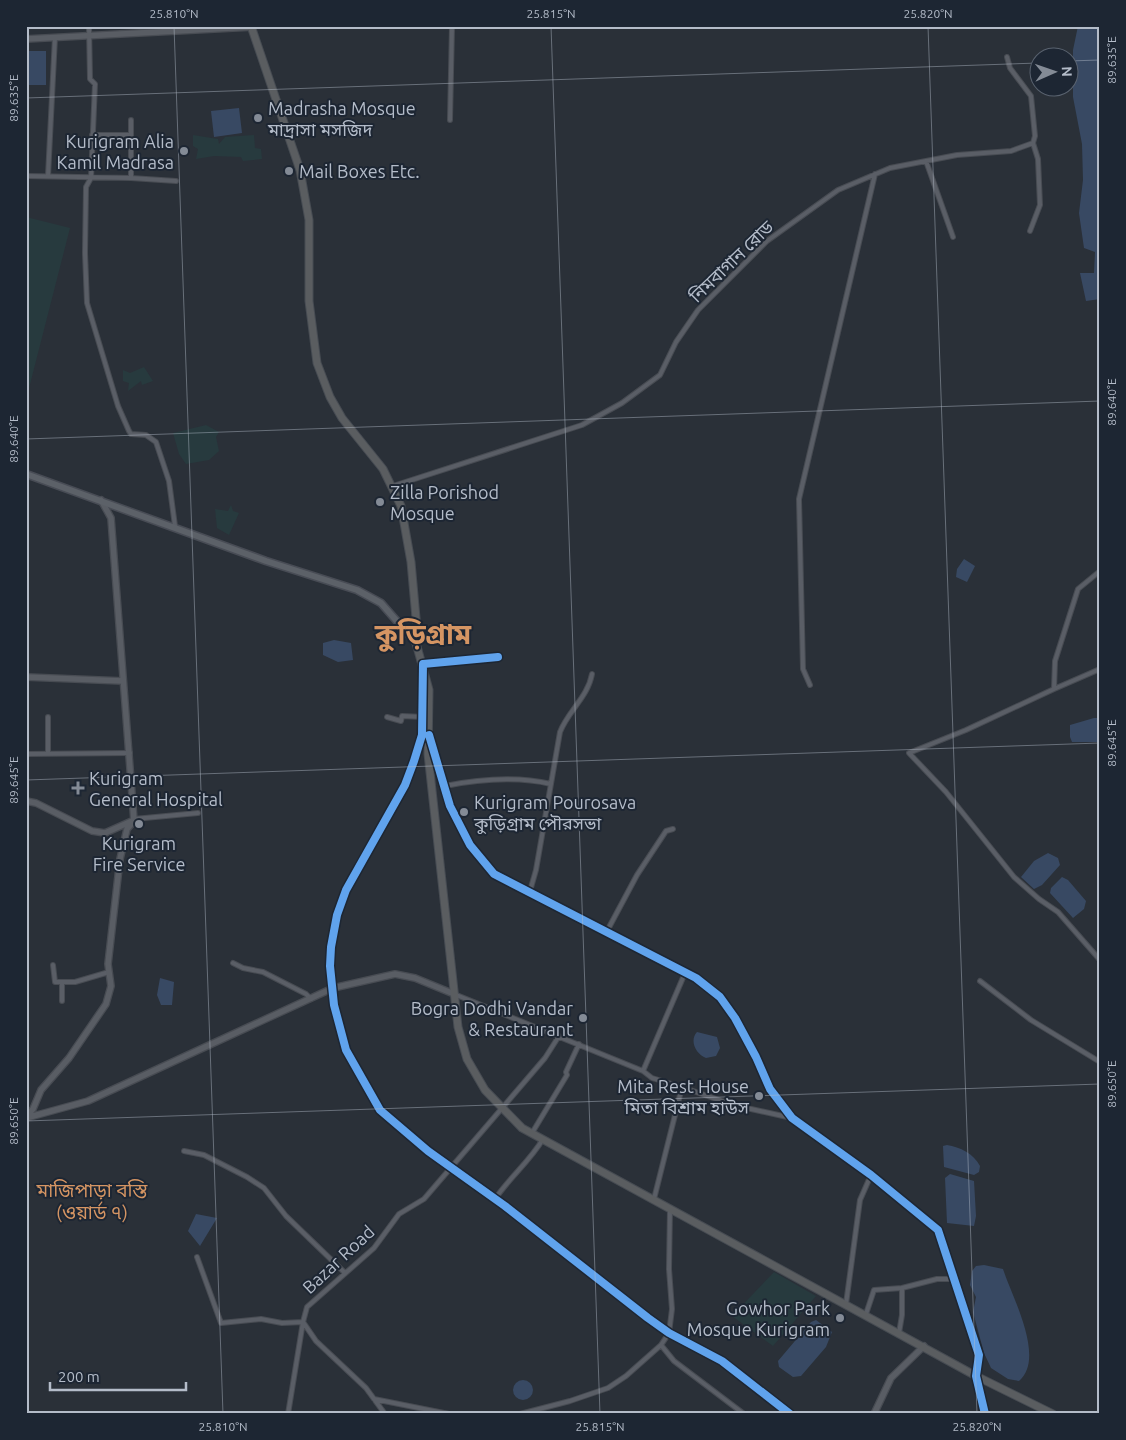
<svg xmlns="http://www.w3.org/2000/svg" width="1126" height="1440" font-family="Ubuntu,'Noto Sans Bengali',sans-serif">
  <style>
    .green { fill: #273a3e }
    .water { fill: #384963 }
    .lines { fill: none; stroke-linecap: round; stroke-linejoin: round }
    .street-casing { stroke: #484c53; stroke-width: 6 }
    .secondary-casing { stroke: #484c53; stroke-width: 8 }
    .primary-casing { stroke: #484c55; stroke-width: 9 }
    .highway-casing { stroke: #474c53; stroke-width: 9 }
    .street { stroke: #5a5e66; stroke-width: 4 }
    .secondary { stroke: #595d64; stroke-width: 5.5 }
    .primary { stroke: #5c6168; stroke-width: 6 }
    .highway { stroke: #5a5d60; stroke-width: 7 }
    .cycleway-casing { stroke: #1d2633; stroke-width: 11 }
    .cycleway { stroke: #60a3ed; stroke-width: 8 }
    .ticks { fill: none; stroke: #b4bcc9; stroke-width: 1; stroke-opacity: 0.45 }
    .poi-dot { fill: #848b96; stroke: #1d2633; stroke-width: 2 }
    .labels { text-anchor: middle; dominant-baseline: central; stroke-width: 4; stroke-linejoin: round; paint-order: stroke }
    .poi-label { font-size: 18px; fill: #b4bcc9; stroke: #1d2633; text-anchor: start }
    .street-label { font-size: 18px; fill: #b4bcc9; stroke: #1d2633 }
    .neighbourhood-label { font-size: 19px; fill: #d59563; stroke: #1d2633 }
    .town-label { font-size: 28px; font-weight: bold; fill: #d59563; stroke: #1d2633 }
    .neatline { fill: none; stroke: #b4bcc9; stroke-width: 2 }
    .ticks-label { font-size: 12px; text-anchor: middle; fill: #b4bcc9 }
  </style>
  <rect width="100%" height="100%" fill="#2a3038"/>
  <!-- green -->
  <path class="green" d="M 193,135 L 218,139 L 219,144 L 225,137 L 254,135 L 255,148 L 261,149 L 262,159 L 243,161 L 241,157 L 214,156 L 196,159 L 198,149 L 193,146 Z
    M 26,217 L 70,228 L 26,400 Z
    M 144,367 L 153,381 L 142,385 L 141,381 L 128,391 L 129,383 L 123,381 L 123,370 L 130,373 Z
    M 206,425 L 219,432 L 216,437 L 219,451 L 209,460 L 186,464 L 179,454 L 173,433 Z
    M 231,505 L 233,511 L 239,513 L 229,535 L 217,528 L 215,509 L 228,511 Z
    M 774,1272 L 816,1296 L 773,1346 L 732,1316 Z"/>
  <!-- water -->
  <path class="water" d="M 1078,26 L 1100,26 L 1100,299 L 1086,301 L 1080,273 L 1094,273 L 1095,252 L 1084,248 L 1079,213 L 1083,180 L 1082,144 L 1073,97 L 1073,50 Z
    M 26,51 L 46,51 L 46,85 L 26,85 Z
    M 239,108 L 242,133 L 214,137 L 211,111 Z
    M 964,559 L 975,566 L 967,582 L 956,577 L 957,569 Z
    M 334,640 L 351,643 L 353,660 L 338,662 L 323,655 L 323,643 Z
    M 1094,718 L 1100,718 L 1100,742 L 1072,742 L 1070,737 L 1070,725 Z
    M 1048,853 L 1058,858 L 1060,865 L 1042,885 L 1034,889 L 1021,877 L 1034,861 Z
    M 1062,877 L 1068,880 L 1086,901 L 1084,909 L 1073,918 L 1050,893 L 1051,888 Z
    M 160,978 L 174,982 L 172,1005 L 161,1005 L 157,995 Z
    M 697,1032 L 717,1037 L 720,1048 L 716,1056 L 706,1058 C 696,1054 689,1041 697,1032 Z
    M 947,1145 C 960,1147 974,1154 980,1166 L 979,1172 L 974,1175 L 944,1167 L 943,1146 Z
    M 950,1174 L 974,1181 L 976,1216 L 974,1226 L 947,1223 L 945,1178 Z
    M 196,1214 L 217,1218 L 200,1246 L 188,1231 Z
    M 984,1265 L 1003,1269 C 1012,1297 1046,1358 1019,1381 L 1008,1379 L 991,1368 L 984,1353 L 973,1312 L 976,1297 L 970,1285 L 972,1271 L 976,1266 Z
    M 816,1320 L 832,1332 L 826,1347 L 801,1376 L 793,1377 L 779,1367 L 778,1361 L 811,1322 Z
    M513 1390a10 10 0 1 1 20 0a10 10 0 1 1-20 0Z"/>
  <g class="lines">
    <defs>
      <path id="street" d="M 89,26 L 90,79 L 95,84 L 91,178 L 86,187 L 85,253 L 87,303 L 118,406 L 129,431 L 131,434 L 146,435 L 156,442 L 169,481 L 175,526
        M 450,120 L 452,26
        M 92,135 L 131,135
        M 926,161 L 953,237
        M 26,176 L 131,178 L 131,120
        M 48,176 L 55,37
        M 131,178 L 176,181
        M 1030,231 L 1040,205 L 1038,159 L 1033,143
        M 393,486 L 582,425 L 622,403 L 660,375 L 676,342 L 698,310 L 767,241 L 838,190 L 890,168 L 957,155 L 1011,151 L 1033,143 L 1035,136 L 1031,96 L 1010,68 L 1007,57
        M 1100,571 L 1078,589 L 1055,661 L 1054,689 L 966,730 L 909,753 L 946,792 L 1014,877 L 1039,899 L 1058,912 L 1100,960
        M 423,664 L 498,657
        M 810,685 L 803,669 L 799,499 L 875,174
        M 1054,689 L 1100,669
        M 48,717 L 48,754
        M 387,717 L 401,721 L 402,716 L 423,717
        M 26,754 L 130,753
        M 445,786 C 480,779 516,776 551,784
        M 134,819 L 198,813
        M 530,891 L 536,870 L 560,732 C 568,711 588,697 592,674
        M 606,933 L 637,875 L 666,831 L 673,829
        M 233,963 L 243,968 L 263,972 L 306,994 L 311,999
        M 53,965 L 55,982 L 75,982 L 109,972
        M 980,981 L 1031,1020 L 1100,1062
        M 62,982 L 62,1001
        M 454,994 L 643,1071 L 685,973
        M 643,1071 L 652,1078 L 682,1087
        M 532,1133 L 567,1075 L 566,1072 L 579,1044
        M 184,1151 L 204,1155 L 247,1177 L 264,1188 L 286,1216 L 345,1273
        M 495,1199 C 510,1177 530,1161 543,1139
        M 654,1199 L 682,1087 L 733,1105 L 792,1118
        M 197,1257 L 221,1323 L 261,1319 L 282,1323 L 303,1322 L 288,1414
        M 902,1288 L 937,1279 L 955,1279
        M 846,1304 L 860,1200 L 871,1175
        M 866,1314 L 874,1290 L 902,1288 L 902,1315 L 899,1333
        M 661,1345 L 674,1361 L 744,1414
        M 374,1399 L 449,1414
        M 385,1414 L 366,1388 L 316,1341 L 303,1322 L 307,1307 L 374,1248 L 399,1214 L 424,1199 L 545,1058 L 559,1036
        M 520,1414 L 570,1401 L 608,1388 L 626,1376 L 661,1345 L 669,1333 L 672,1309 L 669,1269 L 670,1208"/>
      <path id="secondary" d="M 26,39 L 252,27
        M 423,676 L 422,735 L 405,785 L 359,864 L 346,890 L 337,915 L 331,947 L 330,966 L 334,1005 L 346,1050 L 380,1110 L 428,1151 L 505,1206 L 648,1318 L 669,1333 L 722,1361 L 790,1414
        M 26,677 L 123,681
        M 430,738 L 450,806 L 470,845 L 494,874 L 696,978 L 720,997 L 735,1018 L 756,1057 L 770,1089 L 792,1118 L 871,1175 L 938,1230 L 979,1355 L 976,1376 L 985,1414
        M 26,801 L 36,803 L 92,831 L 105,833 L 132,821
        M 26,1117 L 33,1109 L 41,1090 L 69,1058 L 106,1004 L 111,986 L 108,964 L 120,859 L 127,829 L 134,821 L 111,518 L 101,500
        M 26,1118 L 88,1101 L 333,988 L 395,974 L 415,978 L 454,994
        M 874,1414 L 891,1378 L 924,1346"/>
      <path id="primary" d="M 26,474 L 266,561 L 357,590 L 381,603 L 416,643"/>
      <path id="highway" d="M 251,26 L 300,170 L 309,220 L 309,301 L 317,363 L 330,397 L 342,418 L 383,469 L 401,506 L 411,562 L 417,629 L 416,643 L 429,690 L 428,754 L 458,1027 L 467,1059 L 485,1090 L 522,1128 L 976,1376 L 1053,1414"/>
    </defs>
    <!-- street casing -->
    <use href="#street" class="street-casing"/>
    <!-- secondary casing -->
    <use href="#secondary" class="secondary-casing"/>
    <!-- primary casing -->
    <use href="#primary" class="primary-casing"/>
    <!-- highway casing -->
    <use href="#highway" class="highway-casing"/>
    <!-- street -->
    <use href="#street" class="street"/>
    <!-- secondary -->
    <use href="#secondary" class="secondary"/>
    <!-- primary -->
    <use href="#primary" class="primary"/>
    <!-- highway -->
    <use href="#highway" class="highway"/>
    <defs>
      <path id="cycleway" d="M 498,657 L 423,664 L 422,735 L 414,761 L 405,785 L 346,890 L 337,915 L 331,947 L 330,966 L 334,1005 L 346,1050 L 380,1110 L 428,1151 L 505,1206 L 648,1318 L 669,1333 L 722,1361 L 790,1414
        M 429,735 L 450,806 L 470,845 L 494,874 L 696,978 L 720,997 L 735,1018 L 756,1057 L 770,1089 L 792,1118 L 871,1175 L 938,1230 L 979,1355 L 976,1376 L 985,1414"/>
    </defs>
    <!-- cycleway casing -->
    <use href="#cycleway" class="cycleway-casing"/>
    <!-- cycleway -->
    <use href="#cycleway" class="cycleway"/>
  </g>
  <!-- ticks -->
  <path class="ticks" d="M 174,26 L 223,1414M 551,26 L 600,1414M 928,26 L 977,1414M 1068,61 L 1100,60M 26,98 L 1038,63M 26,439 L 1100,401M 26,780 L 1100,743M 26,1121 L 1100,1084"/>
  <!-- markers -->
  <g class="poi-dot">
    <circle cx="258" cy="118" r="5"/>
    <circle cx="184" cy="151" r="5"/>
    <circle cx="289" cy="171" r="5"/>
    <circle cx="380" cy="502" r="5"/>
    <path d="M75.5 780.5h5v5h5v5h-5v5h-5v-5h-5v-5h5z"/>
    <circle cx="464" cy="812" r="5"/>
    <circle cx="139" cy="824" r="5"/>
    <circle cx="583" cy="1018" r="5"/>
    <circle cx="759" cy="1096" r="5"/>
    <circle cx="840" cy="1318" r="5"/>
  </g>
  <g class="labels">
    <!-- poi labels -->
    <g class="poi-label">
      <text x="268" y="108">Madrasha Mosque<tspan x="268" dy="21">মাদ্রাসা মসজিদ</tspan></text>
      <text x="174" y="141" text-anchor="end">Kurigram Alia<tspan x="174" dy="21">Kamil Madrasa</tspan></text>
      <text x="299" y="171">Mail Boxes Etc.</text>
      <text x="390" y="492">Zilla Porishod<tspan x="390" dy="21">Mosque</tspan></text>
      <text x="89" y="778">Kurigram<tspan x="89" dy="21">General Hospital</tspan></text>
      <text x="474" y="802">Kurigram Pourosava<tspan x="474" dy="21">কুড়িগ্রাম পৌরসভা</tspan></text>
      <text x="139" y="843" text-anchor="middle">Kurigram<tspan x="139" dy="21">Fire Service</tspan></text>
      <text x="573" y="1008" text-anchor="end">Bogra Dodhi Vandar<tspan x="573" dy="21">&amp; Restaurant</tspan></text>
      <text x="749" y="1086" text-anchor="end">Mita Rest House<tspan x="749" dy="21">মিতা বিশ্রাম হাউস</tspan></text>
      <text x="830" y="1308" text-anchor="end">Gowhor Park<tspan x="830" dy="21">Mosque Kurigram</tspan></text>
    </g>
    <!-- street labels -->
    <g class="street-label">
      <text transform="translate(731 261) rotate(-44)">নিমবাগান রোড</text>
      <text transform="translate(338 1259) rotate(-43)">Bazar Road</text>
    </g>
    <!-- neighbourhood labels -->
    <g class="neighbourhood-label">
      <text x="92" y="1190">মাজিপাড়া বস্তি<tspan x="92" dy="22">(ওয়ার্ড ৭)</tspan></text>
    </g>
    <!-- town labels -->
    <g class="town-label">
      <text x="423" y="633">কুড়িগ্রাম</text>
    </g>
  </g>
  <!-- border -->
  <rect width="1126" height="1440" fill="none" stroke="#1d2633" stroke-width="55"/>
  <!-- north arrow -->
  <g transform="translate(1054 72) rotate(88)"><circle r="24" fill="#1d2633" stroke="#59626f"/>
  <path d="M0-4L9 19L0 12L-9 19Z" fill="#848b96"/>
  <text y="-8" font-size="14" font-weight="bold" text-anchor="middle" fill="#b4bcc9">N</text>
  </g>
  <!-- scale -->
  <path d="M50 1382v8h136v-8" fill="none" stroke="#b4bcc9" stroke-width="2.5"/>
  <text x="58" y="1382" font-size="15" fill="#b4bcc9" stroke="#1d2633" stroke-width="4" paint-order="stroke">200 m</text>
  <rect x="28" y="28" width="1070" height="1384" class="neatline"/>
  <g class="ticks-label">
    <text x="174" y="18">25.810°N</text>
    <text x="551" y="18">25.815°N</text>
    <text x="928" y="18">25.820°N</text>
    <text transform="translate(1112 60) rotate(-90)" y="4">89.635°E</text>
    <text transform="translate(14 98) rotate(-90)" y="4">89.635°E</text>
    <text transform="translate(1112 402) rotate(-90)" y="4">89.640°E</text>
    <text transform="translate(14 439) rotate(-90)" y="4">89.640°E</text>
    <text transform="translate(1112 743) rotate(-90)" y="4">89.645°E</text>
    <text transform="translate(14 780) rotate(-90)" y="4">89.645°E</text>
    <text transform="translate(1112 1084) rotate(-90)" y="4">89.650°E</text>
    <text transform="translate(14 1121) rotate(-90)" y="4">89.650°E</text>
    <text x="223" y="1431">25.810°N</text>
    <text x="600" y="1431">25.815°N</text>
    <text x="977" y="1431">25.820°N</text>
  </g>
</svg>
